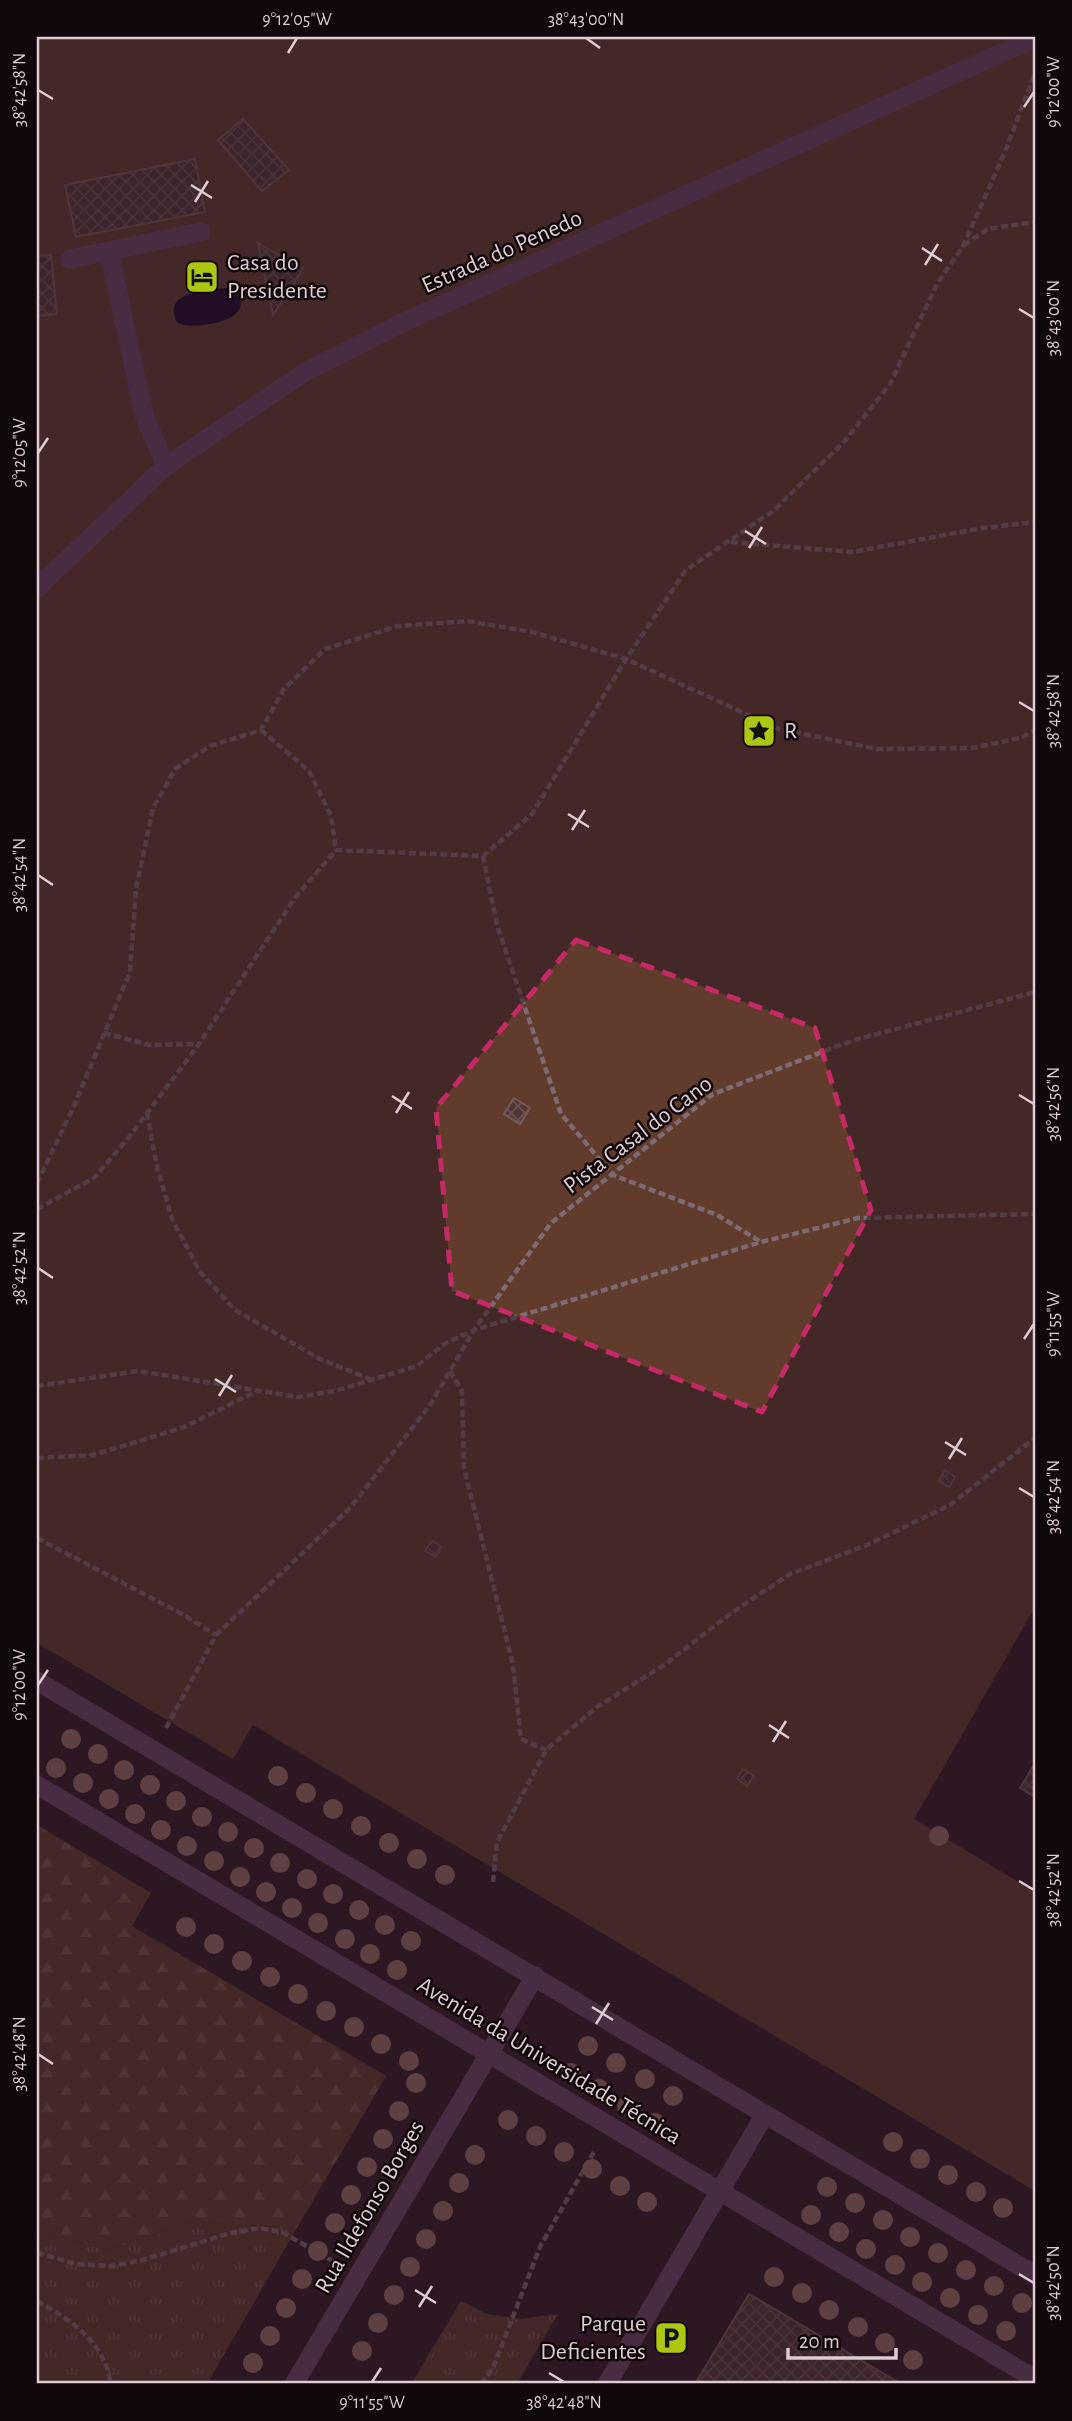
<svg xmlns="http://www.w3.org/2000/svg" width="1072" height="2421" font-family="'Alegreya Sans',sans-serif">
  <style>
    .grass { fill: url(#grass-tufts) }
    .forest { fill: url(#forest-firs) }
    .park { fill: #613c2d }
    .water { fill: #14002d }
    .building { fill: url(#building-cross-hatch); stroke: #77595a; stroke-width: 2 }
    .lines { fill: none; stroke-linecap: round; stroke-linejoin: round }
    .path { stroke: #7e6a73; stroke-width: 4.5; stroke-dasharray: 7 3.5; stroke-linecap: butt }
    .service { stroke: #674668; stroke-width: 19 }
    .minor { stroke: #674668; stroke-width: 19 }
    .tertiary { stroke: #674668; stroke-width: 19 }
    .tree { fill: #9a7169 }
    .marked { fill: none; stroke: #c52a67; stroke-width: 5; stroke-dasharray: 14 9; stroke-linejoin: round }
    .ticks { fill: none; stroke: #ddccd3; stroke-width: 2.5 }
    .labels { text-anchor: middle; dominant-baseline: central; stroke-width: 5; stroke-linejoin: round; paint-order: stroke }
    .street-label { font-size: 24px; fill: #ddccd3; stroke: #10070b }
    .poi-label { font-size: 24px; fill: #ddccd3; stroke: #10070b; text-anchor: start }
    .neatline { fill: none; stroke: #ddccd3; stroke-width: 2.5 }
    .ticks-label { font-size: 18px; text-anchor: middle; fill: #ddccd3 }
  </style>
  <defs>
    <pattern id="grass-tufts" width="24" height="20" patternUnits="userSpaceOnUse" patternTransform="scale(1.75)"><rect width="24" height="20" fill="#613c2d"/><path d="M3 7l-1-3M5 7V3M7 7l1-3M15 17l-1-3M17 17v-4M19 17l1-3" fill="none" stroke="#77574b"/></pattern>
    <pattern id="forest-firs" width="22" height="20" patternUnits="userSpaceOnUse" patternTransform="scale(1.75)"><rect width="22" height="20" fill="#613c2d"/><path d="M5 1l3.5 6h-7zM16 11l3.5 6h-7z" fill="#77574b"/></pattern>
    <pattern id="building-cross-hatch" width="8" height="8" patternUnits="userSpaceOnUse" patternTransform="scale(1.75)"><rect width="8" height="8" fill="#513536"/><path d="M0 0l8 8M0 8l8-8" fill="none" stroke="#6a5152"/></pattern>
  </defs>
  <rect width="100%" height="100%" fill="#2e1822"/>
  <!-- grass -->
  <path class="grass" d="M 193,2222 L 297,2228 L 207,2384 L 37,2384 L 37,2233 L 109,2250 Z
    M 461,2301 L 487,2314 L 520,2319 L 558,2314 L 517,2384 L 411,2384 Z"/>
  <!-- forest -->
  <path class="forest" d="M 37,1825 L 151,1893 L 132,1926 L 386,2076 L 297,2228 L 193,2222 L 109,2250 L 37,2233 Z"/>
  <!-- park -->
  <path class="park" d="M 37,37 L 1035,37 L 1035,1607 L 914,1819 L 1035,1892 L 1035,2191 L 253,1725 L 233,1759 L 37,1643 Z"/>
  <!-- water -->
  <path class="water" d="M 227,288 L 236,290 C 260,324 188,330 178,323 C 175,320 175,317 174,313 C 170,291 212,289 227,288 Z"/>
  <!-- building -->
  <path class="building" d="M 243,119 L 289,170 L 262,191 L 218,140 Z
    M 195,159 L 205,212 L 76,237 L 65,185 Z
    M 258,243 L 303,269 L 273,315 Z
    M 51,255 L 57,314 L 37,316 L 37,256 Z
    M 514,1098 L 530,1108 L 520,1124 L 504,1114 Z
    M 945,1470 L 955,1477 L 949,1487 L 939,1481 Z
    M 432,1541 L 442,1547 L 436,1557 L 425,1551 Z
    M 1035,1763 L 1035,1797 L 1020,1788 Z
    M 743,1769 L 754,1776 L 747,1786 L 737,1779 Z
    M 749,2294 L 901,2384 L 695,2384 Z"/>
  <g class="lines">
    <!-- path -->
    <path class="path" d="M 964,245 L 988,229 L 1035,222
      M 731,542 L 852,552 L 983,528 L 1035,522
      M 261,730 L 309,771 L 331,816 L 336,850 L 483,856 L 532,814 L 626,659 L 686,570 L 773,511 L 844,442 L 890,384 L 937,284 L 963,246 L 1005,152 L 1035,73
      M 483,856 L 497,925 L 561,1114 L 613,1175 L 717,1215 L 761,1242
      M 104,1033 L 149,1045 L 199,1044
      M 147,1113 L 157,1167 L 172,1219 L 200,1272 L 235,1310 L 320,1359 L 370,1379
      M 37,1183 L 74,1106 L 130,972 L 136,889 L 153,808 L 175,769 L 210,746 L 261,730 L 284,689 L 325,649 L 398,626 L 467,621 L 532,632 L 626,659 L 779,729 L 877,749 L 973,748 L 1020,738 L 1035,730
      M 37,1209 L 94,1178 L 130,1136 L 199,1044 L 294,899 L 336,850
      M 450,1371 L 462,1391 L 464,1468 L 513,1665 L 521,1739 L 546,1750
      M 37,1386 L 138,1371 L 298,1397 L 335,1391 L 417,1366 L 444,1344 L 474,1330 L 761,1242 L 858,1218 L 1035,1214
      M 37,1458 L 93,1455 L 182,1428 L 259,1390
      M 37,1538 L 182,1614 L 216,1635
      M 166,1728 L 216,1635 L 351,1507 L 430,1405 L 474,1330 L 551,1223 L 713,1094 L 851,1041 L 1035,992
      M 493,1882 L 497,1842 L 546,1750 L 597,1707 L 664,1665 L 730,1614 L 790,1574 L 867,1545 L 950,1505 L 1035,1438
      M 37,2253 L 76,2264 L 112,2266 L 143,2260 L 227,2234 L 259,2228 L 282,2232 L 336,2263
      M 37,2301 C 72,2321 104,2341 111,2384
      M 481,2384 L 493,2368 L 540,2247 L 595,2150"/>
    <!-- service -->
    <path class="service" d="M 109,251 L 144,415 L 166,466
      M 70,259 L 201,232"/>
    <!-- minor -->
    <path class="minor" d="M 37,1681 L 1035,2275
      M 37,1785 L 1035,2379
      M 294,2384 L 535,1976
      M 607,2384 L 765,2114"/>
    <!-- tertiary -->
    <path class="tertiary" d="M 37,588 L 166,466 L 305,372 L 404,322 L 1035,38"/>
  </g>
  <!-- trees -->
  <g class="tree">
    <circle cx="71" cy="1739" r="10"/>
    <circle cx="98" cy="1754" r="10"/>
    <circle cx="56" cy="1768" r="10"/>
    <circle cx="124" cy="1770" r="10"/>
    <circle cx="278" cy="1776" r="10"/>
    <circle cx="83" cy="1783" r="10"/>
    <circle cx="150" cy="1785" r="10"/>
    <circle cx="306" cy="1793" r="10"/>
    <circle cx="109" cy="1799" r="10"/>
    <circle cx="176" cy="1801" r="10"/>
    <circle cx="333" cy="1809" r="10"/>
    <circle cx="135" cy="1814" r="10"/>
    <circle cx="202" cy="1817" r="10"/>
    <circle cx="361" cy="1826" r="10"/>
    <circle cx="161" cy="1830" r="10"/>
    <circle cx="228" cy="1832" r="10"/>
    <circle cx="939" cy="1836" r="10"/>
    <circle cx="389" cy="1843" r="10"/>
    <circle cx="187" cy="1846" r="10"/>
    <circle cx="254" cy="1848" r="10"/>
    <circle cx="417" cy="1859" r="10"/>
    <circle cx="214" cy="1861" r="10"/>
    <circle cx="280" cy="1863" r="10"/>
    <circle cx="445" cy="1875" r="10"/>
    <circle cx="240" cy="1877" r="10"/>
    <circle cx="307" cy="1879" r="10"/>
    <circle cx="266" cy="1892" r="10"/>
    <circle cx="333" cy="1894" r="10"/>
    <circle cx="292" cy="1908" r="10"/>
    <circle cx="359" cy="1910" r="10"/>
    <circle cx="318" cy="1923" r="10"/>
    <circle cx="385" cy="1925" r="10"/>
    <circle cx="186" cy="1927" r="10"/>
    <circle cx="345" cy="1939" r="10"/>
    <circle cx="411" cy="1941" r="10"/>
    <circle cx="214" cy="1944" r="10"/>
    <circle cx="370" cy="1954" r="10"/>
    <circle cx="242" cy="1961" r="10"/>
    <circle cx="397" cy="1970" r="10"/>
    <circle cx="270" cy="1977" r="10"/>
    <circle cx="298" cy="1994" r="10"/>
    <circle cx="326" cy="2011" r="10"/>
    <circle cx="354" cy="2027" r="10"/>
    <circle cx="381" cy="2044" r="10"/>
    <circle cx="588" cy="2046" r="10"/>
    <circle cx="409" cy="2061" r="10"/>
    <circle cx="616" cy="2063" r="10"/>
    <circle cx="571" cy="2073" r="10"/>
    <circle cx="645" cy="2079" r="10"/>
    <circle cx="416" cy="2083" r="10"/>
    <circle cx="599" cy="2089" r="10"/>
    <circle cx="673" cy="2096" r="10"/>
    <circle cx="627" cy="2106" r="10"/>
    <circle cx="399" cy="2111" r="10"/>
    <circle cx="508" cy="2120" r="10"/>
    <circle cx="655" cy="2123" r="10"/>
    <circle cx="536" cy="2136" r="10"/>
    <circle cx="383" cy="2139" r="10"/>
    <circle cx="893" cy="2142" r="10"/>
    <circle cx="564" cy="2152" r="10"/>
    <circle cx="475" cy="2155" r="10"/>
    <circle cx="920" cy="2159" r="10"/>
    <circle cx="367" cy="2167" r="10"/>
    <circle cx="592" cy="2169" r="10"/>
    <circle cx="948" cy="2175" r="10"/>
    <circle cx="459" cy="2183" r="10"/>
    <circle cx="620" cy="2186" r="10"/>
    <circle cx="827" cy="2187" r="10"/>
    <circle cx="976" cy="2192" r="10"/>
    <circle cx="351" cy="2195" r="10"/>
    <circle cx="647" cy="2202" r="10"/>
    <circle cx="855" cy="2203" r="10"/>
    <circle cx="1003" cy="2208" r="10"/>
    <circle cx="443" cy="2211" r="10"/>
    <circle cx="811" cy="2215" r="10"/>
    <circle cx="883" cy="2220" r="10"/>
    <circle cx="335" cy="2223" r="10"/>
    <circle cx="839" cy="2232" r="10"/>
    <circle cx="910" cy="2237" r="10"/>
    <circle cx="426" cy="2239" r="10"/>
    <circle cx="866" cy="2249" r="10"/>
    <circle cx="318" cy="2251" r="10"/>
    <circle cx="938" cy="2253" r="10"/>
    <circle cx="895" cy="2265" r="10"/>
    <circle cx="410" cy="2267" r="10"/>
    <circle cx="966" cy="2270" r="10"/>
    <circle cx="774" cy="2277" r="10"/>
    <circle cx="302" cy="2279" r="10"/>
    <circle cx="922" cy="2282" r="10"/>
    <circle cx="994" cy="2286" r="10"/>
    <circle cx="802" cy="2293" r="10"/>
    <circle cx="394" cy="2295" r="10"/>
    <circle cx="950" cy="2298" r="10"/>
    <circle cx="1022" cy="2303" r="10"/>
    <circle cx="286" cy="2308" r="10"/>
    <circle cx="829" cy="2310" r="10"/>
    <circle cx="978" cy="2315" r="10"/>
    <circle cx="378" cy="2323" r="10"/>
    <circle cx="858" cy="2327" r="10"/>
    <circle cx="1006" cy="2331" r="10"/>
    <circle cx="270" cy="2336" r="10"/>
    <circle cx="885" cy="2343" r="10"/>
    <circle cx="362" cy="2351" r="10"/>
    <circle cx="913" cy="2360" r="10"/>
    <circle cx="253" cy="2363" r="10"/>
  </g>
  <!-- marked area -->
  <path d="M0 0H1072V2421H0ZM 576,940 L 815,1028 L 871,1210 L 762,1412 L 452,1291 L 436,1108 Z" fill="#2e1822" fill-opacity=".55" fill-rule="evenodd"/>
  <path class="marked" d="M 576,940 L 815,1028 L 871,1210 L 762,1412 L 452,1291 L 436,1108 Z"/>
  <!-- ticks -->
  <path class="ticks" d="M 586,38 L 600,48M 288,53 L 297,38M 38,90 L 53,99M 1024,107 L 1034,92M 191,185 L 212,198M 195,202 L 208,181M 922,248 L 942,261M 925,265 L 938,244M 1019,309 L 1034,318M 38,453 L 48,438M 745,531 L 766,544M 749,548 L 762,527M 1019,702 L 1034,711M 568,814 L 589,827M 572,830 L 585,810M 38,875 L 53,885M 1019,1095 L 1034,1104M 392,1096 L 412,1109M 396,1113 L 409,1092M 38,1268 L 53,1278M 1024,1339 L 1034,1324M 215,1379 L 236,1392M 219,1396 L 232,1375M 945,1442 L 966,1455M 949,1459 L 962,1438M 1019,1488 L 1034,1497M 38,1685 L 48,1670M 769,1725 L 789,1738M 773,1742 L 786,1721M 1019,1881 L 1034,1890M 592,2007 L 613,2020M 596,2024 L 609,2003M 38,2054 L 53,2064M 1019,2274 L 1034,2283M 415,2290 L 436,2303M 419,2307 L 432,2286M 549,2373 L 564,2382M 372,2382 L 381,2368"/>
  <!-- icons -->
  <defs>
    <symbol id="hotel-square" viewBox="-11 -11 22 22"><rect x="-9" y="-9" width="18" height="18" rx="4" fill="#acc611" stroke="#10070b"/><path d="M-6-4.5h1.5V1H6V5H4.5V3h-9V5H-6ZM-4 0a1.8 1.8 0 1 1 3.6 0ZM.5 0V-2.5h3Q6-2.5 6 0Z" fill="#111"/></symbol>
    <symbol id="sight-square" viewBox="-11 -11 22 22"><rect x="-9" y="-9" width="18" height="18" rx="4" fill="#acc611" stroke="#10070b"/><path d="M0-6L1.8-2.2L6-1.7L2.9 1.2L3.7 5.4L0 3.3L-3.7 5.4L-2.9 1.2L-6-1.7L-1.8-2.2Z" fill="#111"/></symbol>
    <symbol id="parking-square" viewBox="-11 -11 22 22"><rect x="-9" y="-9" width="18" height="18" rx="4" fill="#acc611" stroke="#10070b"/><path d="M-3.5-5.5H1a3.5 3.5 0 0 1 0 7H-1V5.5H-3.5ZM-1-3.4V-.6H.8a1.4 1.4 0 0 0 0-2.8Z" fill="#111"/></symbol>
  </defs>
  <g fill-rule="evenodd">
    <use href="#hotel-square" x="183" y="258" width="38" height="38"/>
    <use href="#sight-square" x="740" y="712" width="38" height="38"/>
    <use href="#parking-square" x="652" y="2319" width="38" height="38"/>
  </g>
  <g class="labels">
    <!-- street labels -->
    <g class="street-label">
      <text transform="translate(502 252) rotate(-24)">Estrada do Penedo</text>
      <text transform="translate(638 1135) rotate(-37)">Pista Casal do Cano</text>
      <text transform="translate(549 2061) rotate(31)">Avenida da Universidade Técnica</text>
      <text transform="translate(370 2207) rotate(-60)">Rua Ildefonso Borges</text>
    </g>
    <!-- poi labels -->
    <g class="poi-label">
      <text x="227" y="263">Casa do<tspan x="227" dy="28">Presidente</tspan></text>
      <text x="784" y="731">R</text>
      <text x="646" y="2324" text-anchor="end">Parque<tspan x="646" dy="28">Deficientes</tspan></text>
    </g>
  </g>
  <!-- border -->
  <rect width="1072" height="2421" fill="none" stroke="#10070b" stroke-width="77"/>
  <!-- scale -->
  <path d="M788 2348v10h108v-10" fill="none" stroke="#ddccd3" stroke-width="3.5"/>
  <text x="799" y="2348" font-size="21" fill="#ddccd3" stroke="#10070b" stroke-width="5" paint-order="stroke">20 m</text>
  <rect x="38" y="38" width="996" height="2344" class="neatline"/>
  <g class="ticks-label">
    <text x="297" y="25">9°12'05"W</text>
    <text x="586" y="25">38°43'00"N</text>
    <text transform="translate(19 90) rotate(-90)" y="6">38°42'58"N</text>
    <text transform="translate(1053 92) rotate(-90)" y="6">9°12'00"W</text>
    <text transform="translate(1053 318) rotate(-90)" y="6">38°43'00"N</text>
    <text transform="translate(19 453) rotate(-90)" y="6">9°12'05"W</text>
    <text transform="translate(1053 711) rotate(-90)" y="6">38°42'58"N</text>
    <text transform="translate(19 875) rotate(-90)" y="6">38°42'54"N</text>
    <text transform="translate(1053 1104) rotate(-90)" y="6">38°42'56"N</text>
    <text transform="translate(19 1268) rotate(-90)" y="6">38°42'52"N</text>
    <text transform="translate(1053 1324) rotate(-90)" y="6">9°11'55"W</text>
    <text transform="translate(1053 1497) rotate(-90)" y="6">38°42'54"N</text>
    <text transform="translate(19 1685) rotate(-90)" y="6">9°12'00"W</text>
    <text transform="translate(1053 1890) rotate(-90)" y="6">38°42'52"N</text>
    <text transform="translate(19 2054) rotate(-90)" y="6">38°42'48"N</text>
    <text transform="translate(1053 2283) rotate(-90)" y="6">38°42'50"N</text>
    <text x="372" y="2408">9°11'55"W</text>
    <text x="564" y="2408">38°42'48"N</text>
  </g>
</svg>
